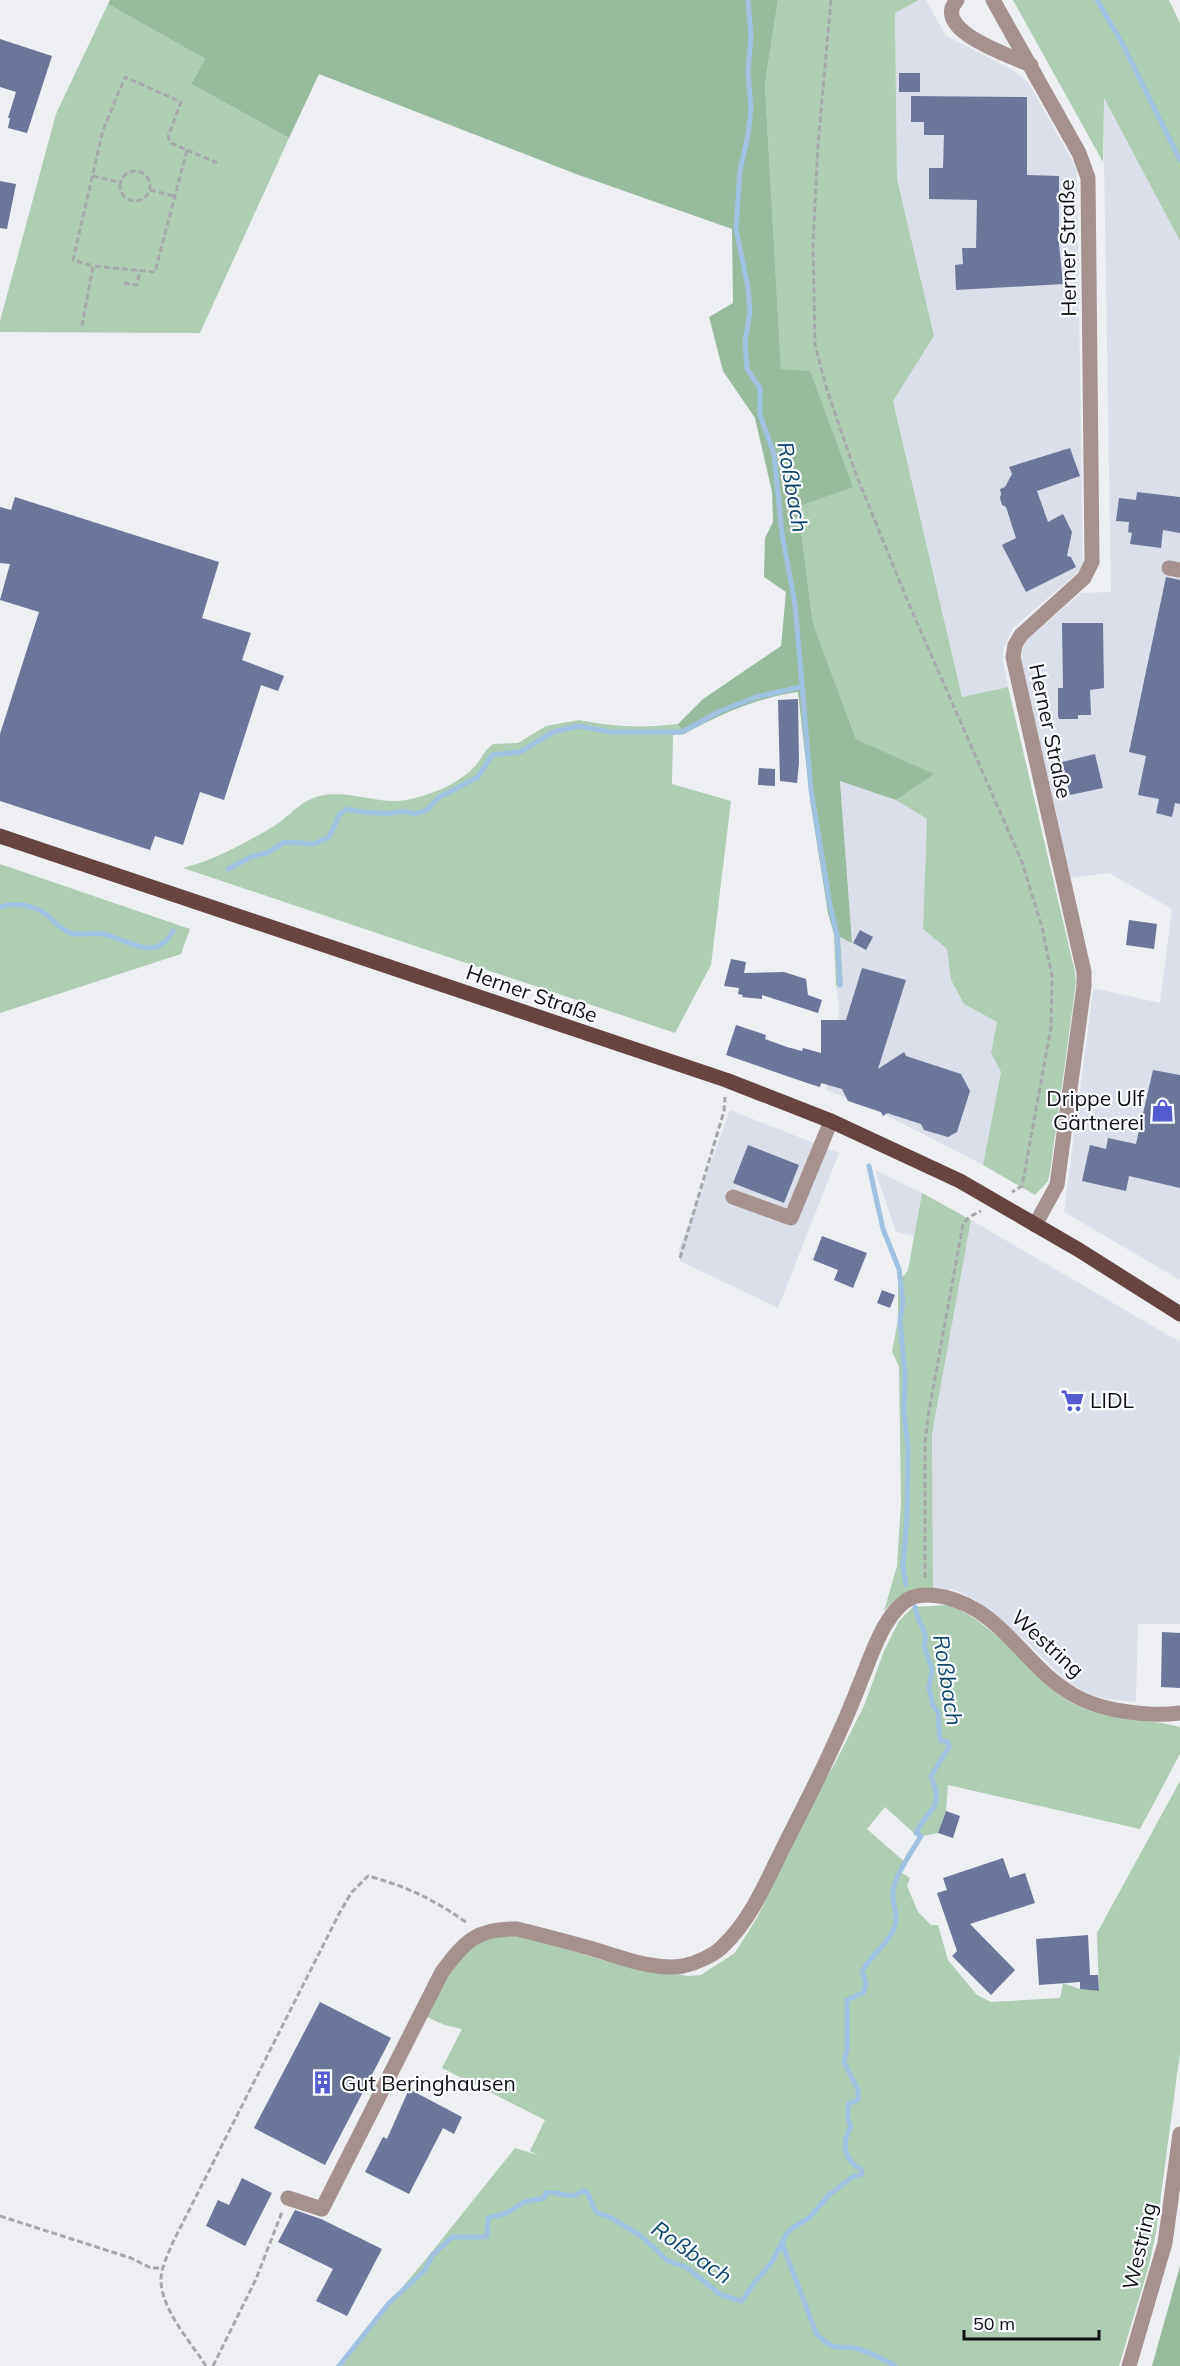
<svg xmlns="http://www.w3.org/2000/svg" width="1180" height="2366" font-family="Mulish,sans-serif">
  <style>
    .built { fill: #dbdfea }
    .green { fill: #aecdb2 }
    .forest { fill: #98bb9e }
    .lines { fill: none; stroke-linecap: round; stroke-linejoin: round }
    .stream { stroke: #a0c1df; stroke-width: 5 }
    .building { fill: #6b7699 }
    .path { stroke: #a6a8ab; stroke-width: 3; stroke-dasharray: 6 3; stroke-linecap: butt }
    .minor { stroke: #a5918d; stroke-width: 15 }
    .major { stroke: #664540; stroke-width: 15 }
    .labels { text-anchor: middle; dominant-baseline: central; stroke-width: 4.5; stroke-linejoin: round; paint-order: stroke }
    .street-label { font-size: 21px; fill: #0f1011; stroke: #fbfcff }
    .poi-label { font-size: 21px; fill: #0f1011; stroke: #fbfcff; text-anchor: start }
    .water-label { font-size: 22px; font-style: italic; fill: #0f456b; stroke: #fbfcff }
  </style>
  <rect width="100%" height="100%" fill="#edeff3"/>
  <!-- built -->
  <path class="built" d="M 919,0 L 926,0 L 946,36 L 1013,70 L 1028,82 L 1075,165 L 1077,175 L 1083,563 L 1077,573 L 1013,628 L 1003,650 L 1003,661 L 1008,687 L 962,697 L 893,400 L 934,336 L 897,179 L 895,13 Z
    M 1103,96 L 1180,241 L 1180,1280 L 1064,1212 L 1093,991 L 1097,989 L 1160,1003 L 1172,909 L 1109,873 L 1071,878 L 1021,659 L 1022,650 L 1027,640 L 1081,593 L 1111,592 Z
    M 840,780 L 896,800 L 927,819 L 923,929 L 947,949 L 951,980 L 964,1004 L 997,1022 L 991,1053 L 1001,1072 L 983,1165 L 886,1115 L 883,1116 L 882,1113 L 848,1101 L 845,1097 L 826,1090 L 836,1050 L 839,1006 L 836,986 L 843,984 L 840,936 L 852,942 Z
    M 730,1110 L 839,1153 L 778,1308 L 680,1261 L 679,1250 Z
    M 875,1170 L 922,1193 L 914,1236 L 896,1232 Z
    M 971,1220 L 1180,1342 L 1180,1624 L 1138,1624 L 1136,1702 L 1107,1699 L 1086,1693 L 1064,1679 L 1026,1641 L 974,1599 L 952,1589 L 933,1590 L 932,1434 Z"/>
  <!-- green -->
  <path class="green" d="M 778,0 L 919,0 L 895,13 L 897,179 L 934,336 L 893,401 L 962,697 L 1008,687 L 1075,972 L 1076,983 L 1050,1172 L 1048,1181 L 1035,1195 L 983,1165 L 1001,1072 L 991,1053 L 997,1022 L 964,1004 L 951,980 L 947,949 L 923,929 L 927,819 L 896,800 L 933,774 L 856,739 L 813,623 L 798,507 L 852,487 L 781,370 L 765,84 Z
    M 1013,0 L 1169,0 L 1180,23 L 1180,241 L 1104,98 L 1103,162 Z
    M 108,4 L 205,59 L 191,84 L 289,138 L 200,333 L 0,332 L 0,321 L 56,114 Z
    M 579,720 C 614,727 642,728 678,724 L 684,734 L 673,735 L 672,784 L 731,801 L 711,965 L 675,1033 L 183,868 C 215,860 246,843 274,826 C 286,819 295,807 307,801 C 341,783 377,808 411,799 C 434,794 460,783 476,765 C 482,758 485,749 493,744 L 518,743 L 546,726 Z
    M 0,864 L 190,929 L 181,954 L 0,1013 Z
    M 834,934 L 840,936 L 843,984 L 836,986 Z
    M 922,1193 L 971,1220 L 932,1434 L 933,1590 C 911,1590 899,1594 884,1611 L 897,1566 L 901,1504 L 899,1366 L 892,1352 L 898,1320 L 898,1283 L 908,1270 Z
    M 949,1605 C 979,1617 1007,1644 1030,1667 C 1045,1682 1060,1699 1080,1707 C 1111,1721 1148,1718 1180,1727 L 1180,1754 L 1140,1829 L 948,1785 L 946,1811 L 938,1833 L 923,1836 L 914,1833 L 885,1807 L 867,1829 L 907,1864 L 902,1873 L 910,1878 L 907,1886 L 918,1912 L 931,1925 L 938,1925 L 948,1960 L 977,1995 L 991,2002 L 1060,1998 L 1063,1983 L 1080,1989 L 1099,1991 L 1097,1933 L 1180,1781 L 1180,2053 L 1156,2232 L 1149,2265 L 1119,2366 L 336,2366 L 426,2259 L 515,2148 L 538,2155 L 530,2151 L 545,2120 L 442,2068 L 462,2029 L 445,2025 L 422,2015 L 443,1973 L 466,1950 L 494,1934 L 523,1937 L 603,1960 L 688,1976 L 701,1975 L 735,1953 L 758,1916 L 814,1798 L 834,1765 L 864,1706 L 884,1651 L 899,1621 L 913,1607 Z"/>
  <!-- forest -->
  <path class="forest" d="M 110,0 L 778,0 L 765,84 L 781,369 L 810,371 L 853,487 L 798,507 L 813,623 L 856,739 L 934,774 L 896,800 L 840,781 L 852,943 L 834,934 L 828,913 L 811,806 L 798,692 C 756,698 721,714 684,734 L 678,724 L 703,699 L 781,646 L 786,592 L 764,577 L 765,538 L 773,522 L 772,492 L 755,418 L 723,371 L 709,317 L 733,303 L 732,229 L 576,174 L 319,74 L 289,138 L 191,84 L 205,59 L 108,4 Z
    M 1180,2266 L 1180,2366 L 1152,2366 Z"/>
  <g class="lines">
    <!-- stream -->
    <path class="stream" d="M 748,0 L 751,36 L 748,72 L 751,109 L 748,135 L 740,171 L 736,229 L 748,287 L 750,312 L 745,342 L 747,369 L 760,388 L 760,415 L 774,454 L 782,534 L 795,604 L 811,790 L 830,905 L 837,935 L 840,985
      M 1097,0 L 1121,41 L 1180,160
      M 228,869 L 253,856 L 267,853 L 285,842 L 314,844 L 329,837 L 340,814 L 347,809 C 358,812 380,814 391,813 C 402,812 405,810 415,814 L 427,810 L 438,798 L 478,777 L 492,755 L 520,752 L 553,732 L 578,726 L 611,732 L 682,732 L 718,712 L 756,697 L 801,687
      M 0,907 C 15,902 36,905 48,916 C 55,922 62,930 71,933 C 81,936 93,932 103,934 C 131,940 154,964 173,931
      M 869,1166 L 883,1229 L 899,1269 L 903,1302 L 900,1320 L 905,1374 L 904,1412 L 908,1448 L 907,1518 L 903,1566 L 906,1585
      M 782,2243 L 816,2333 C 833,2351 834,2346 855,2348 C 864,2350 888,2361 895,2366
      M 339,2366 L 389,2303 L 425,2270 L 432,2256 L 452,2237 L 487,2237 L 488,2218 L 507,2213 L 524,2202 L 544,2198 L 546,2193 C 560,2190 570,2202 582,2191 L 587,2192 L 596,2212 L 611,2218 L 641,2236 L 668,2261 L 686,2267 L 721,2295 L 742,2301 L 755,2282 L 772,2262 L 786,2235 L 791,2229 L 809,2218 L 829,2195 L 852,2177 L 862,2174 L 861,2169 C 844,2161 841,2142 851,2127 L 848,2119 L 848,2104 L 858,2100 L 858,2090 L 844,2062 L 847,2050 L 847,2000 L 864,1992 L 866,1983 L 862,1971 C 870,1957 892,1939 895,1926 C 899,1914 891,1902 893,1890 C 897,1871 912,1852 921,1836 L 916,1833 C 929,1805 945,1812 931,1776 L 949,1747 L 948,1742 L 940,1740 L 938,1712 L 933,1706 L 929,1688 L 932,1669 L 924,1646 C 929,1630 917,1623 915,1607"/>
  </g>
  <!-- building -->
  <path class="building" d="M 0,39 L 52,56 L 27,133 L 8,128 L 10,118 L 8,118 L 16,92 L 0,87 Z
    M 899,73 L 920,73 L 920,92 L 899,92 Z
    M 911,96 L 1027,97 L 1027,175 L 1059,176 L 1059,244 L 1063,284 L 956,290 L 955,265 L 963,264 L 962,248 L 976,248 L 977,200 L 929,199 L 929,168 L 943,168 L 944,135 L 924,135 L 924,122 L 911,122 Z
    M 0,181 L 16,184 L 7,229 L 0,228 Z
    M 1070,448 L 1080,476 L 1037,491 L 1048,522 L 1063,514 L 1072,532 L 1067,556 L 1071,557 L 1076,567 L 1026,592 L 1002,545 L 1016,538 L 1006,507 L 1002,505 L 1000,498 L 1001,494 L 1000,489 L 1005,487 L 1012,474 L 1009,467 Z
    M 1137,492 L 1180,497 L 1180,533 L 1163,530 L 1161,548 L 1130,544 L 1132,533 L 1128,532 L 1129,522 L 1116,521 L 1119,498 L 1136,500 Z
    M 15,497 L 219,562 L 202,618 L 251,633 L 242,660 L 284,676 L 278,691 L 261,685 L 224,800 L 200,792 L 183,845 L 155,836 L 150,850 L 0,801 L 0,734 L 39,612 L 0,600 L 10,564 L 0,563 L 0,507 L 11,510 Z
    M 1166,577 L 1180,580 L 1180,804 L 1175,803 L 1172,817 L 1156,813 L 1159,799 L 1138,795 L 1146,756 L 1129,752 Z
    M 1062,623 L 1103,623 L 1104,688 L 1090,690 L 1091,715 L 1078,715 L 1078,719 L 1059,719 L 1058,716 L 1058,688 L 1063,688 Z
    M 798,699 L 799,763 L 797,783 L 780,781 L 778,700 Z
    M 1095,754 L 1103,788 L 1070,795 L 1062,762 Z
    M 759,768 L 775,769 L 775,786 L 758,785 Z
    M 1129,920 L 1157,924 L 1154,949 L 1126,945 Z
    M 860,930 L 873,937 L 866,950 L 853,943 Z
    M 731,959 L 746,962 L 744,973 L 784,972 L 806,979 L 808,995 L 822,1000 L 818,1013 L 762,995 L 762,999 L 742,997 L 743,995 L 738,994 L 739,988 L 724,986 Z
    M 862,968 L 906,980 L 878,1069 L 904,1052 L 906,1056 L 961,1074 L 970,1091 L 957,1132 L 948,1137 L 924,1130 L 921,1124 L 887,1113 L 883,1116 L 881,1112 L 848,1101 L 842,1089 L 821,1083 L 820,1087 L 810,1084 L 726,1055 L 736,1025 L 766,1035 L 765,1039 L 787,1047 L 802,1051 L 803,1048 L 821,1053 L 821,1020 L 846,1020 Z
    M 1153,1070 L 1180,1075 L 1180,1188 L 1129,1176 L 1126,1191 L 1082,1181 L 1090,1145 L 1106,1149 L 1108,1138 L 1136,1144 Z
    M 748,1145 L 799,1165 L 784,1203 L 733,1183 Z
    M 822,1236 L 867,1253 L 853,1288 L 834,1280 L 838,1270 L 813,1260 Z
    M 882,1290 L 895,1295 L 890,1308 L 877,1303 Z
    M 1162,1632 L 1180,1633 L 1180,1688 L 1161,1687 Z
    M 946,1811 L 960,1816 L 953,1838 L 938,1833 Z
    M 1003,1858 L 1010,1878 L 1025,1873 L 1035,1903 L 970,1924 L 1015,1970 L 991,1995 L 952,1956 L 957,1951 L 937,1893 L 947,1890 L 943,1878 Z
    M 1088,1935 L 1090,1975 L 1098,1975 L 1099,1991 L 1080,1989 L 1080,1982 L 1039,1985 L 1036,1939 Z
    M 320,2002 L 391,2038 L 325,2165 L 254,2128 Z
    M 409,2089 L 462,2117 L 454,2134 L 443,2128 L 409,2194 L 365,2172 L 383,2137 L 387,2139 Z
    M 242,2178 L 272,2193 L 245,2246 L 206,2226 L 218,2200 L 229,2205 Z
    M 295,2210 L 321,2219 L 382,2249 L 347,2316 L 316,2301 L 333,2269 L 278,2242 Z"/>
  <g class="lines">
    <!-- path -->
    <path class="path" d="M 831,0 L 818,144 L 813,244 L 815,345 L 827,390 L 856,474 L 908,602 L 1022,862 L 1042,927 L 1052,976 L 1051,1027 L 1022,1186 L 1012,1192
      M 187,150 L 220,164
      M120 186a15 15 0 1 1 30 0a15 15 0 1 1-30 0Z
      M 93,176 L 119,182
      M 150,190 L 174,196
      M 124,283 L 137,285 L 140,270
      M 82,326 L 93,266 L 155,272 L 187,150 L 171,143 L 168,137 L 181,102 L 125,77 L 103,130 L 73,260 L 93,266
      M 680,1258 L 724,1111 L 725,1097
      M 925,1578 L 925,1441 L 929,1411 L 963,1224 L 969,1217 L 981,1211
      M 0,2216 L 131,2258 L 151,2268 L 163,2268
      M 206,2366 C 190,2341 164,2313 161,2283 C 160,2269 168,2255 173,2242 L 339,1914 L 351,1893 L 368,1876 C 406,1886 435,1900 467,1923
      M 213,2366 L 256,2279 L 282,2212"/>
    <!-- minor -->
    <path class="minor" d="M 957,0 C 930,30 1011,56 1031,65
      M 993,0 L 1079,153 L 1088,178 L 1092,562 L 1084,578 L 1021,635 L 1015,645 L 1013,657 L 1084,972 L 1084,986 L 1057,1185 L 1035,1225
      M 1169,568 L 1180,570
      M 733,1197 L 791,1218 L 831,1121
      M 288,2198 L 322,2209 L 442,1972 C 465,1941 477,1928 517,1929 C 542,1935 568,1942 593,1949 C 621,1957 654,1971 683,1966 C 697,1963 715,1955 724,1945 C 752,1918 767,1880 784,1846 C 812,1791 840,1736 862,1678 C 872,1654 886,1608 913,1597 C 922,1594 935,1595 945,1597 C 1003,1611 1024,1666 1072,1694 C 1099,1711 1149,1717 1180,1713
      M 1129,2366 L 1165,2243 L 1180,2134"/>
    <!-- major -->
    <path class="major" d="M 0,836 L 726,1080 L 831,1121 L 960,1181 L 1079,1250 L 1180,1314"/>
  </g>
  <!-- icons -->
  <defs>
    <symbol id="shop-bare" viewBox="-9 -9 18 18"><path d="M-5-2.5h2.3a2.7 3.5 0 0 1 5.4 0H5L5.5 6h-11ZM-1.5-2.5h3a1.5 2.3 0 0 0-3 0Z" fill="#545bd1" stroke="#fbfcff" stroke-width="2.5" paint-order="stroke"/></symbol>
    <symbol id="supermarket-bare" viewBox="-9 -9 18 18"><path d="M-6-5.5h2.5l.6 2H6L4.5 2H-2.5L-4.4-4H-6ZM-1.5 3.2a1.3 1.3 0 1 0 .1 0ZM3 3.2a1.3 1.3 0 1 0 .1 0Z" fill="#545bd1" stroke="#fbfcff" stroke-width="2.5" paint-order="stroke"/></symbol>
    <symbol id="building-bare" viewBox="-9 -9 18 18"><path d="M-4-6H4V6H1V3H-1V6H-4ZM-2.5-4.3h1.7v1.8h-1.7ZM.8-4.3h1.7v1.8H.8ZM-2.5-1h1.7V.8h-1.7ZM.8-1h1.7V.8H.8Z" fill="#545bd1" stroke="#fbfcff" stroke-width="2.5" paint-order="stroke"/></symbol>
  </defs>
  <g fill-rule="evenodd">
    <use href="#shop-bare" x="1146" y="1094" width="33" height="33"/>
    <use href="#supermarket-bare" x="1056" y="1384" width="33" height="33"/>
    <use href="#building-bare" x="306" y="2066" width="33" height="33"/>
  </g>
  <g class="labels">
    <!-- street labels -->
    <g class="street-label">
      <text transform="translate(1067 248) rotate(-91)">Herner Straße</text>
      <text transform="translate(1051 731) rotate(78)">Herner Straße</text>
      <text transform="translate(532 993) rotate(19)">Herner Straße</text>
      <text transform="translate(1048 1643) rotate(42)">Westring</text>
      <text transform="translate(1139 2246) rotate(-77)">Westring</text>
    </g>
    <!-- poi labels -->
    <g class="poi-label">
      <text x="1144" y="1098" text-anchor="end">Drippe Ulf<tspan x="1144" dy="24">Gärtnerei</tspan></text>
      <text x="1090" y="1400">LIDL</text>
      <text x="341" y="2083">Gut Beringhausen</text>
    </g>
    <!-- water labels -->
    <g class="water-label">
      <text transform="translate(793 487) rotate(80)">Roßbach</text>
      <text transform="translate(948 1680) rotate(81)">Roßbach</text>
      <text transform="translate(692 2252) rotate(35)">Roßbach</text>
    </g>
  </g>
  <!-- scale -->
  <path d="M964 2330v9h135v-9" fill="none" stroke="#0f1011" stroke-width="3"/>
  <text x="973" y="2330" font-size="18" fill="#0f1011" stroke="#fbfcff" stroke-width="4.5" paint-order="stroke">50 m</text>
</svg>
